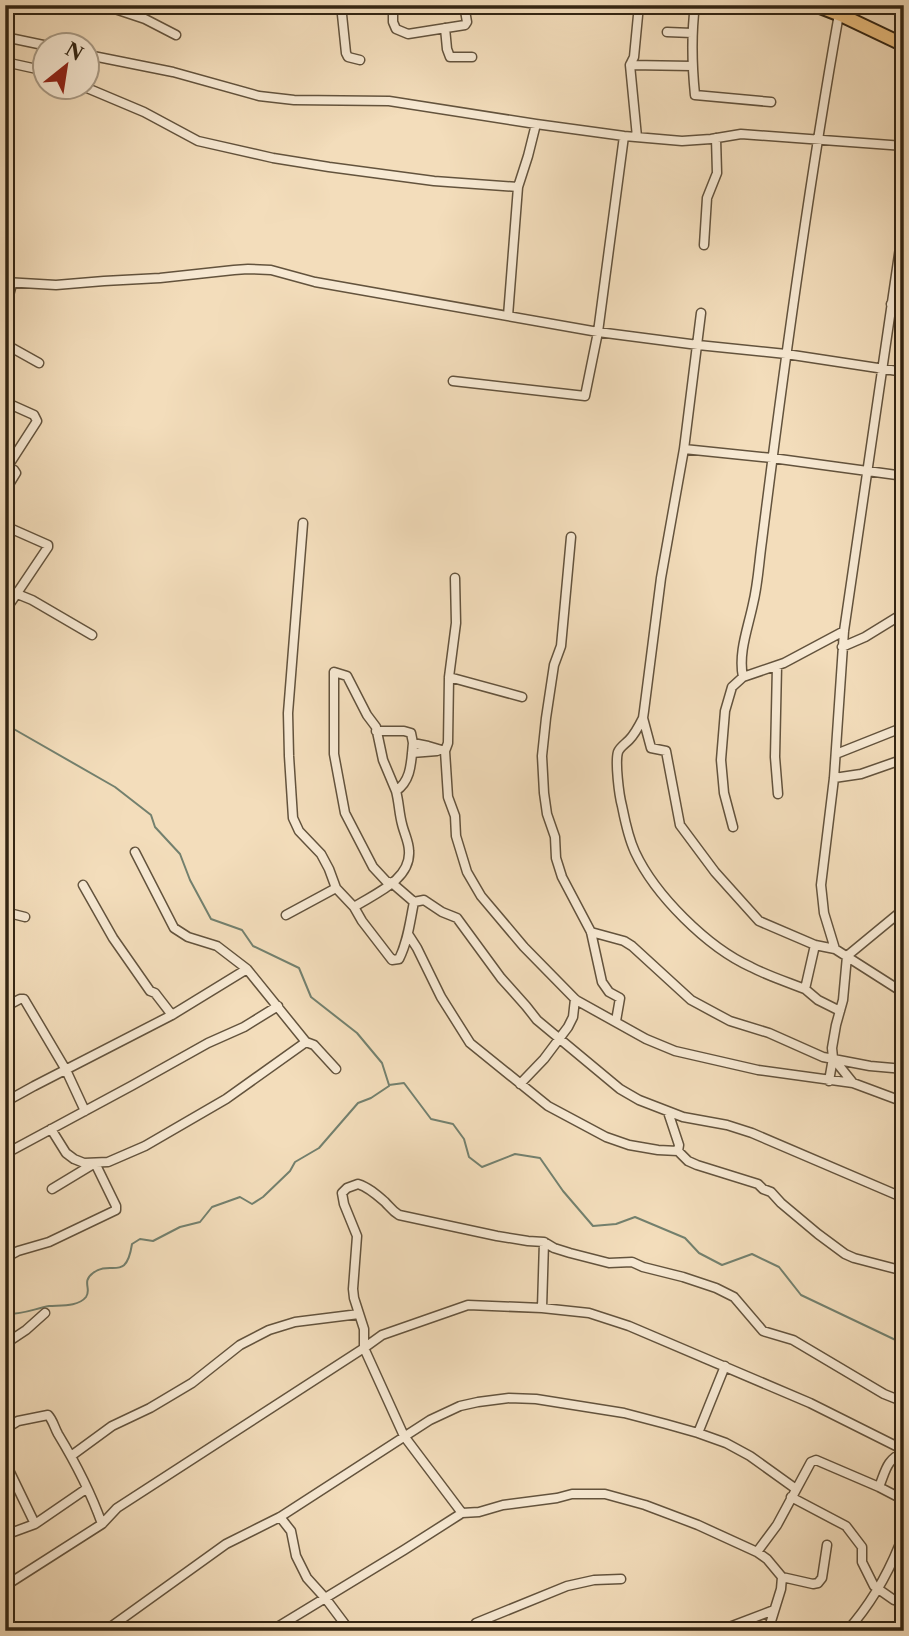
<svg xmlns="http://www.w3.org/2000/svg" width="909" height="1636" font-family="'Libre Caslon Text',serif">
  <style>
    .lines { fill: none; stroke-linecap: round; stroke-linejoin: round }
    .stream { stroke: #73806e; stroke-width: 2 }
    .minor-casing { stroke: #63533d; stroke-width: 11 }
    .trunk-casing { stroke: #332513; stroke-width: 16 }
    .minor { stroke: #f7e9d3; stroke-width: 8 }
    .trunk { stroke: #eabe7e; stroke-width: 12 }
  </style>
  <rect width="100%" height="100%" fill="#f3ddbb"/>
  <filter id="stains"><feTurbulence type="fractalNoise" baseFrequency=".00286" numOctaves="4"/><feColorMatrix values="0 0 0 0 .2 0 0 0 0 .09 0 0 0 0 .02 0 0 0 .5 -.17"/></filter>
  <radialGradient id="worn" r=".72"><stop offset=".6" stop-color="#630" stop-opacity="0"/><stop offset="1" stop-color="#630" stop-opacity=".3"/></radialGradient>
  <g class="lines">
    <!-- stream -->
    <path class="stream" d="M 5,724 L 115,787 L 151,815 L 155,827 L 180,854 L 190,880 L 211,919 L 242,930 L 253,946 L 299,968 L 311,997 L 357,1033 L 382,1063 L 389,1085 L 404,1083 L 431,1119 L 453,1124 L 464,1139 L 469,1157 L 482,1167 L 515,1154 L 540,1158 L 563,1191 L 593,1226 L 616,1224 L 635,1217 L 685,1238 L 699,1253 L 722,1265 L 752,1254 L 779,1267 L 801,1295 L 904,1344
      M 5,1314 C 21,1315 34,1309 49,1306 C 60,1305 78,1307 86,1297 C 92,1289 81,1282 93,1273 C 111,1259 126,1283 132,1244 L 140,1239 L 153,1241 L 180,1227 L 200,1222 L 212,1207 L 240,1197 L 252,1204 L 263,1197 L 290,1171 L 295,1162 L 319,1148 L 358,1103 L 371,1098 L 389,1086"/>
    <defs>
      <path id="minor" d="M 103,5 L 145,19 L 176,35
        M 341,5 L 346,53 L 348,57 L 360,60
        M 393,5 L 393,22 L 396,29 L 408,34 L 465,25 L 467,22 L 464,5
        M 695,5 C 691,36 692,65 695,95 L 771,102
        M 445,28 L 447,49 L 450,57 L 472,57
        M 667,32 L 692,33
        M 5,37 L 48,46
        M 88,55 L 173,72 L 259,96 L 294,100 L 389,101 L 536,124 L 624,136 L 682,141 L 711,139 L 741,134 L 904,146
        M 5,62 L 46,71
        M 630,65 L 692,66
        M 87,88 L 144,112 L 198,141 L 273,158 L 329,167 L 434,181 L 518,187
        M 637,137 L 630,65 L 634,57 L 639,5
        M 704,245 L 707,198 L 717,173 L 716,138
        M 5,282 L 56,285 L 104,281 L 160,278 L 234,270 L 248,269 L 271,270 L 315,282 L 598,332 L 698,345 L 786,354 L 904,372
        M 891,304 L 904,306
        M 5,310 L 12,284
        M 701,313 L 684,449 L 661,578 L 644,711 L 643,718 L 651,748 L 666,751 L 680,825 L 715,872 L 759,921 L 815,945 L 835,949 L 904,993
        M 508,316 L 518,187 L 528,156 L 536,124
        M 5,344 L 39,363
        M 453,381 L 585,396 L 598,332 L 624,136
        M 5,402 L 34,415 L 37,421 L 8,466
        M 684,449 L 772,458 L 904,476
        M 5,465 L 14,470 L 16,473 L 5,491
        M 303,523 L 288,713 L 289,756 L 293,818 L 299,831 L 321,854 L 329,869 L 336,888 L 354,907 L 362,921 L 392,960 L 399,959 C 408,941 410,921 414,902
        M 5,526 L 48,545 L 48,547 L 5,611
        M 571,537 L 561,646 L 554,665 L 546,718 L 542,756 L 544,793 L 547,814 L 555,837 L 556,858 L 562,877 L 591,932 L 602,982 L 609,992 L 620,998 L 616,1021
        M 455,578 L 456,623 L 449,677 L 448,743 L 445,751 L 448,797 L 455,816 L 456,836 L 467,872 L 481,896 L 524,947 L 576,1000 L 646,1039 L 675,1051 L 758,1070 L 853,1083 L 904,1102
        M 5,589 L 32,600 L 92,635
        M 842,647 L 865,637 L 904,613
        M 777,666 L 775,757 L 778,794
        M 449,677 L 522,697
        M 743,677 C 738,653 748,628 753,604 C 758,584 759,562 762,541 C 784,365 808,189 839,14
        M 643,718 C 639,726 635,734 629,740 C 625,744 620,747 618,752 C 615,762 619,795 622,806 C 625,821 628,837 635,852 C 655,895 707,947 751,967 C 768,976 787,982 805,989
        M 376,731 L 404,731 L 411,733 L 413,743 L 428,746 L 445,751
        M 412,753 L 437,751
        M 836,754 L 904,727
        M 834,778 L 861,774 L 904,759
        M 396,791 L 383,760 L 376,727 L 367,715 L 347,676 L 334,672 L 334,754 L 345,813 L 373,867 L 386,881 L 392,883 L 414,902 L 424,900 L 442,912 L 457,918 L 501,978 L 526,1006 L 537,1020 L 620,1089 L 639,1100 L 683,1117 L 727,1125 L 752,1133 L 904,1198
        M 733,827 L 724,793 L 721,760 L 725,711 L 732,687 L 743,677 L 784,663 L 844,631
        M 135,852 L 174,928 L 188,937 L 217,946 L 247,969 L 306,1042 L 314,1045 L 336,1069
        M 83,885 L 113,938 L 150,991 L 155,993 L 172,1015
        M 354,907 C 374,894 411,880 409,851 C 409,842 404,833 402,824 C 399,813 399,802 396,791 C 412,780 411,761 413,743
        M 5,912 L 25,917
        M 286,915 L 336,888
        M 591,932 L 624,941 L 632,946 L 691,1000 L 730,1021 L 769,1033 L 823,1057 L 870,1066 L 904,1069
        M 408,934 L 417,948 L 441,997 L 470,1043 L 548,1106 L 606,1137 L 629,1145 L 658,1150 L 678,1151
        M 815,945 L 805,989 L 818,1000 L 840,1011
        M 835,949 L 824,913 L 821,885 L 834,778 L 844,631 L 904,220
        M 5,1007 L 20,999 L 24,999 L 66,1070 L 85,1111
        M 829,1081 L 833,1058
        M 853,1083 L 833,1058 L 832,1048 L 836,1025 L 843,1000 L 847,956 L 904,909
        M 520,1084 L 544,1059 L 568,1027 L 573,1017 L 575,999
        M 5,1102 L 34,1086 L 172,1015 L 247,969
        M 668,1112 L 679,1145 L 678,1151 L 688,1161 L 697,1165 L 758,1184 L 763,1189 L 771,1192 L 781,1203 L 818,1234 L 845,1254 L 854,1258 L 904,1271
        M 51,1129 L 66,1153 L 74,1159 L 84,1163 L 108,1162 L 145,1146 L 226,1099 L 306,1042
        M 5,1154 L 133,1085 L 208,1043 L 244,1027 L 278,1006
        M 5,1258 L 18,1251 L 49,1242 L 116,1210 L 116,1206 L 95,1163 L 52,1189
        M 542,1308 L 544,1242
        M 5,1344 L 26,1330 L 45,1313
        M 5,1429 L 18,1421 L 48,1415 C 53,1420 54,1427 58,1434 C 75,1462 91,1493 102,1524
        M 698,1433 L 725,1366
        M 71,1456 L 112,1426 L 150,1408 L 192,1383 L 240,1345 L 269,1330 L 295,1322 L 359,1314
        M 5,1462 L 35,1524
        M 879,1487 C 886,1470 886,1460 904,1452
        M 791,1497 L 846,1526 L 862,1547 L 862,1562 L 874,1586 L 894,1600 L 904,1603
        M 462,1513 L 404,1436 L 364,1348 L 364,1329 L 354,1298 L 353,1289 L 357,1236 L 344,1204 L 342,1193 L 347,1188 L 358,1184 C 368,1187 377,1195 385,1202 C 390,1207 392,1211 399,1215 L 497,1236 L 528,1241 L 544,1242 L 554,1248 L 570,1253 L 609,1263 L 632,1262 L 643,1267 L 683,1277 L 716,1288 L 734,1297 L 763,1331 L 793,1340 L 884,1394 L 904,1402
        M 280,1517 L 291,1531 L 296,1556 L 307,1578 L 326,1599 L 350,1631
        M 5,1535 L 35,1524 L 86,1489
        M 757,1552 L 777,1525 L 811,1462 L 816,1460 L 879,1487 L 904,1500
        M 782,1577 L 813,1584 L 818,1583 L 822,1578 L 827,1545
        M 5,1586 L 102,1524 L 117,1508 L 364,1348 L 382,1335 L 468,1305 L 542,1308 L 589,1313 L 629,1326 L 810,1403 L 904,1450
        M 105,1631 L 226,1544 L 280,1517 L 430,1420 L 460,1406 L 478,1402 L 509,1398 L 536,1399 L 624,1413 L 666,1424 L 698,1433 L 726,1443 L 750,1456 L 796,1489
        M 271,1631 L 404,1550 L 462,1513 L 479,1512 L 503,1505 L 557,1498 L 572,1494 L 605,1494 L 645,1505 L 698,1525 L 757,1552 L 767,1559 L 782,1577 L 781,1589 L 768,1631
        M 477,1631 L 476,1623 L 567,1586 L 594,1580 L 621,1579
        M 719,1631 L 774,1610
        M 847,1631 C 870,1605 886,1578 899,1546 L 904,1542"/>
      <path id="trunk" d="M 815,5 L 843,16 L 904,45"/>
    </defs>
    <!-- minor casing -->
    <use href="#minor" class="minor-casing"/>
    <!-- trunk casing -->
    <use href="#trunk" class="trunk-casing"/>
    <!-- minor -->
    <use href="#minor" class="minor"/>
    <!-- trunk -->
    <use href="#trunk" class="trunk"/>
  </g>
  <!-- margin -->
  <rect width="909" height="1636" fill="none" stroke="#f3ddbb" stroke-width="28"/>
  <rect x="7" y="7" width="895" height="1622" fill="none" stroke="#332513" stroke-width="3.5"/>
  <rect x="14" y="14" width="881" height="1608" fill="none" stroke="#332513" stroke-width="2"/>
  <!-- north arrow -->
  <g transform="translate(66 66) rotate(30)"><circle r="33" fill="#f7e9d3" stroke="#a99b86" stroke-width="2"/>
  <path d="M0-5L12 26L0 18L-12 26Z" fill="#8f2418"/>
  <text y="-10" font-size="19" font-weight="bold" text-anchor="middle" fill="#332513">N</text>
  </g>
  <rect width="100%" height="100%" filter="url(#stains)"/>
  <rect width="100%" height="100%" fill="url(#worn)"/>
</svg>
